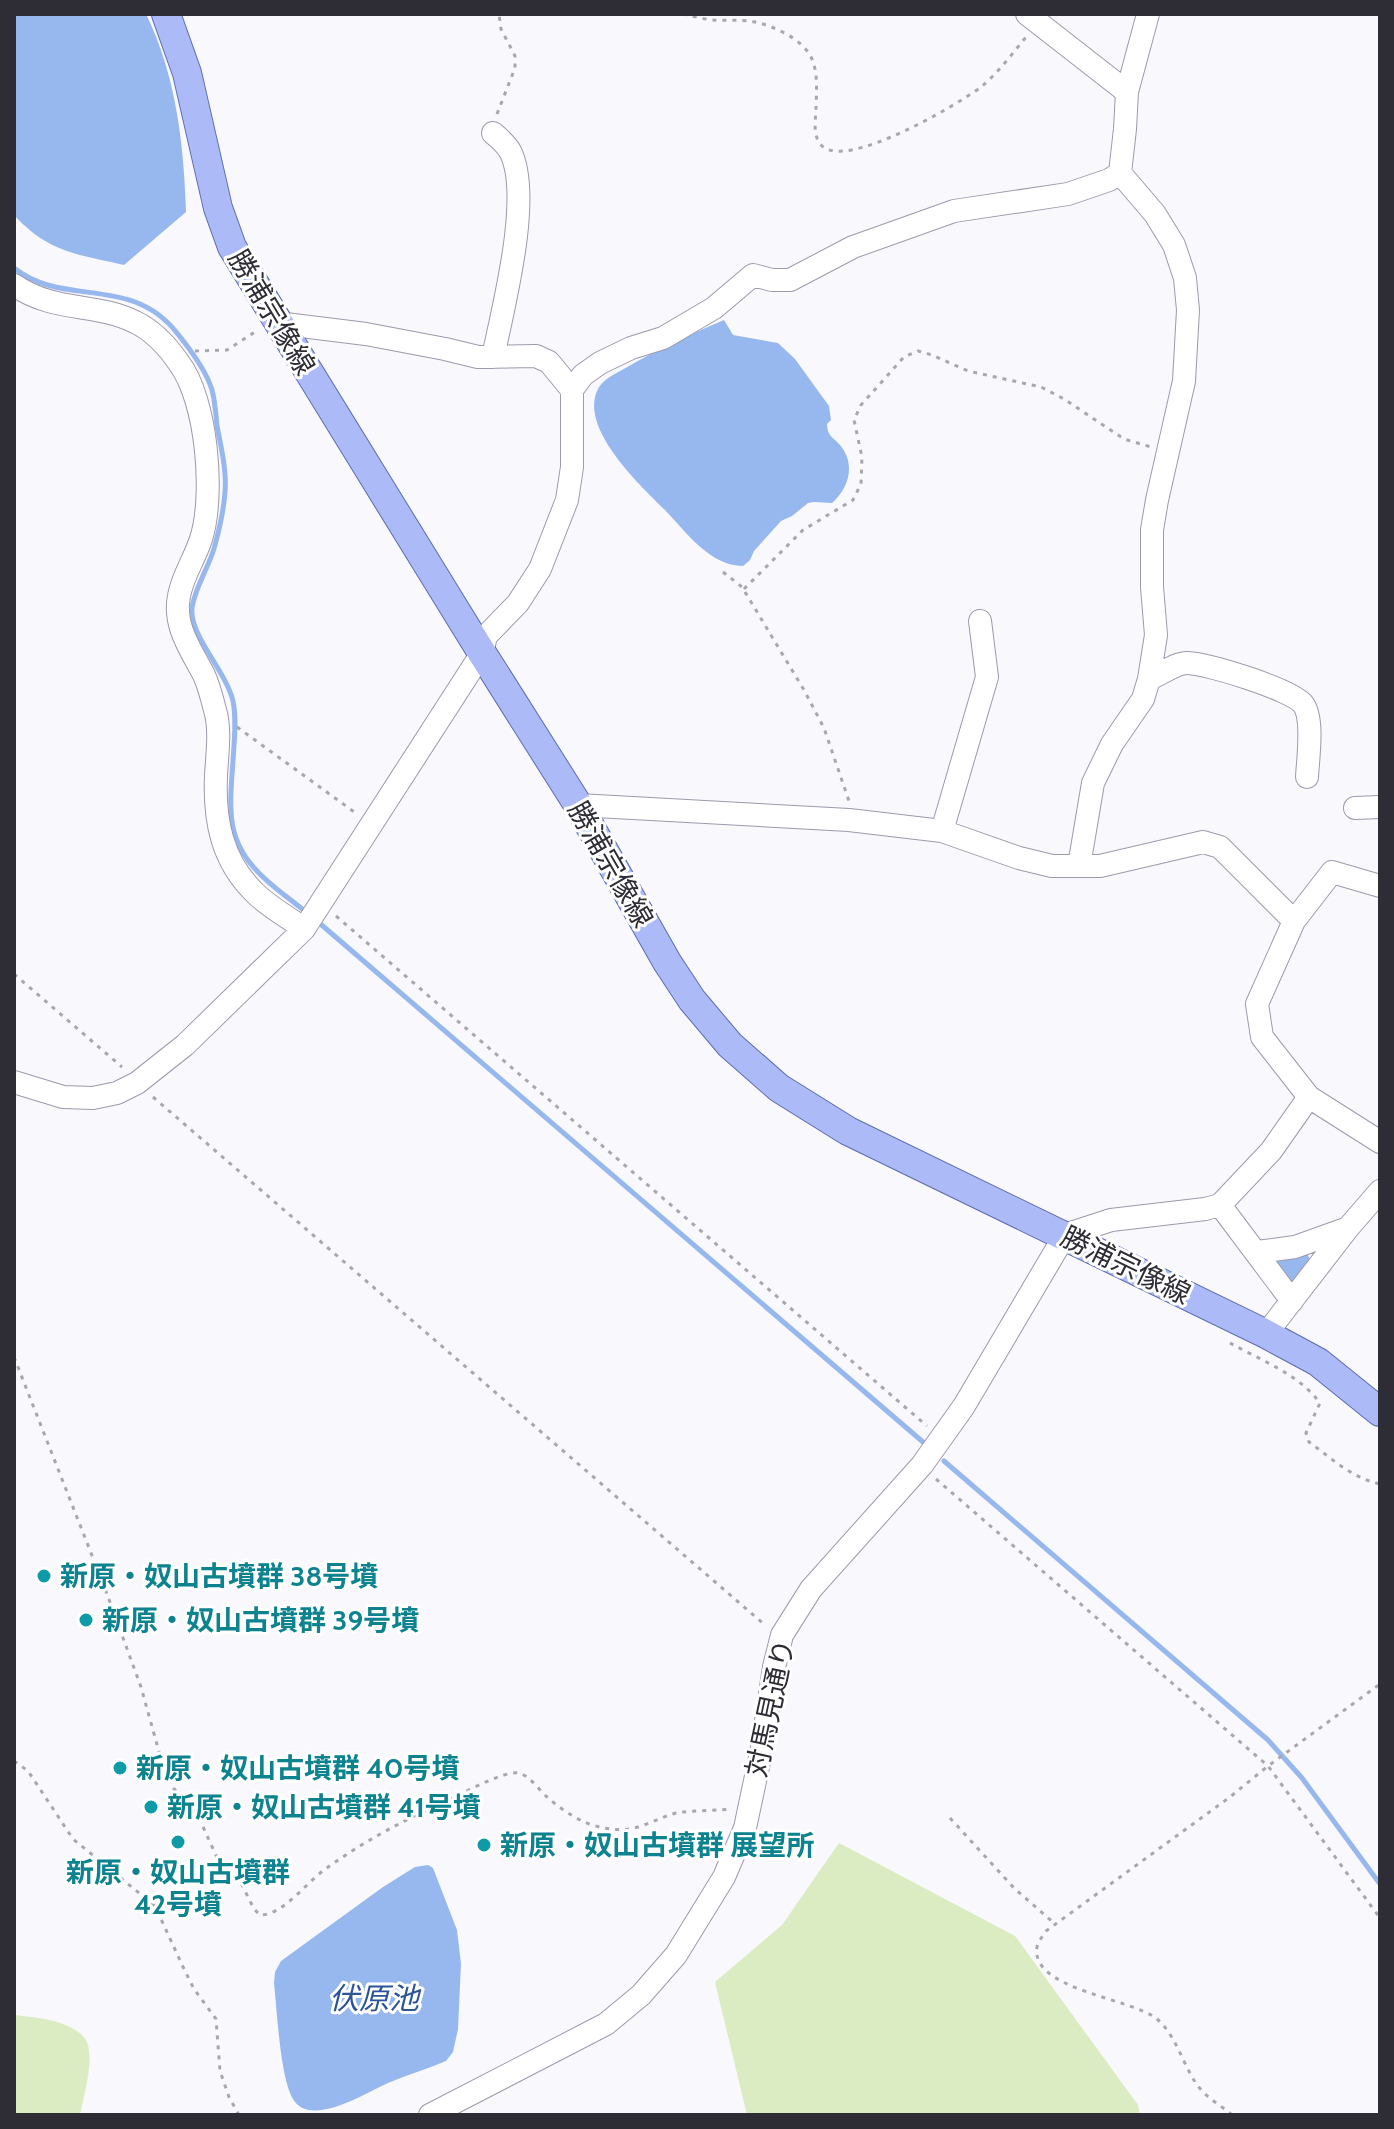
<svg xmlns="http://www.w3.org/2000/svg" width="1394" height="2129" font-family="Cabin,'Noto Sans JP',sans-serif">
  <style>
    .green { fill: #dbebc2 }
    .water { fill: #96b8ef }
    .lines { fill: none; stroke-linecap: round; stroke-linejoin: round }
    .stream { stroke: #96b8ef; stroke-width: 5 }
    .minor-casing { stroke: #9e99ac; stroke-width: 24 }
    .major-casing { stroke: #5c6bb0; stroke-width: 30 }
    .path { stroke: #a8a7ad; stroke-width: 3; stroke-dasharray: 4 6; stroke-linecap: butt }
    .minor { stroke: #fff; stroke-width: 22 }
    .major { stroke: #acbbf7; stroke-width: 28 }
    .culture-dot { fill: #0f9aa8; stroke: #fff; stroke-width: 3 }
    .labels { text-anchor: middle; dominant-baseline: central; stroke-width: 6; stroke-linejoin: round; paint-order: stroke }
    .street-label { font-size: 28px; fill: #2e2c34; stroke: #fff }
    .culture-label { font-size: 28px; font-weight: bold; fill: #0d838f; stroke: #fff; text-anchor: start }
    .water-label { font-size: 30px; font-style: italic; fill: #2c5497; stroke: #fff }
  </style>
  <rect width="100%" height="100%" fill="#f9f8fc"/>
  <!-- green -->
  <path class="green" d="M 839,1843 L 1015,1936 L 1138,2105 L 1140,2115 L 747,2115 L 715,1982 L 782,1925 Z
    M 14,2015 C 34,2017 81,2021 88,2045 C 93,2066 84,2094 80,2115 L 14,2115 Z"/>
  <!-- water -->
  <path class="water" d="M 14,14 L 146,14 C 176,75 184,145 186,212 L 124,265 C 77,254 49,253 14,215 Z
    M 724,320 L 733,335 L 778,343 L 795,359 L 829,406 L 831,420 L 827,424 C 827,436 833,437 840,445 C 856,464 849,488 832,503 L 814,502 L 808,503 L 792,516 L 781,521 L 754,551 L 750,560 L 743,566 C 710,566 686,532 665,510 C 640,485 576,426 599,387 C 606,377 619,372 629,366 C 660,348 691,334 724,320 Z
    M 1305,1250 L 1310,1259 L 1292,1288 L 1272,1263 Z
    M 428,1865 L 433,1868 L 457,1930 L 461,1964 L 458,2029 L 453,2052 L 446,2061 C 427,2069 407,2075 388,2083 C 367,2092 310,2129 293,2099 C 280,2077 277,2010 274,1983 L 275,1972 L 281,1961 L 383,1887 L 415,1867 Z"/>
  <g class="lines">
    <!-- stream -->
    <path class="stream" d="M 14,268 C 64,308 131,274 177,333 C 190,349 206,370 212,390 C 215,401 216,414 217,426 C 220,442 224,458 225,474 C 227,497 221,523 215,545 C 210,566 195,586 192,608 C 189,635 226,671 233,701 C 237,720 234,742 233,761 C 232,777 230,794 231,810 C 232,861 270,883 306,912
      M 317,921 L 923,1442
      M 944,1461 L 1268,1740 L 1302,1778 L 1380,1884"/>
    <defs>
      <path id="minor" d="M 1027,14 L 1127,92 L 1125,129 L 1120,173 L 1155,214 L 1174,245 L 1185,278 L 1188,310 L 1184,381 L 1157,500 L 1152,530 L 1152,587 L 1156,635 L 1149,679 L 1143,699 L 1112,744 L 1093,783 L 1079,866
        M 1127,92 L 1148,14
        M 14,285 C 55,313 95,302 135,322 C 152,330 168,347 179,363 C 207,400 215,495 201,539 C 195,558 182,577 179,596 C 173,626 191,650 204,675 C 209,686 212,698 215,710 C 221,730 217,755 216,776 C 214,821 222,861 255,893 C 269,907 288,917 304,929
        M 277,323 L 366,334 L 445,349 L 478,357 L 536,356 L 549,362 L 572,390
        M 493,357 C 503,308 533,195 510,151 C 506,144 499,138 493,133
        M 1149,679 C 1160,675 1177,662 1188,663 C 1208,664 1291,689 1303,704 C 1314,718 1308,758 1307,777
        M 578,805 L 849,820 L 942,831 L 1019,858 L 1052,866 L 1100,866 L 1203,842 L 1220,847 L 1294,921 L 1257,1004 L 1262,1037 L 1309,1097 L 1380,1142
        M 1355,808 L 1380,807
        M 942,831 L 987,677 L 980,621
        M 1294,921 L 1332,872 L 1380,886
        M 14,1082 L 63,1097 L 93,1098 L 117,1093 L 137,1083 L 185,1045 L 304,929 L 482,653 L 486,636 L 518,603 L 540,569 L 567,500 L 572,467 L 572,390 L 583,375 L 600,363 L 631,348 L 663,338 L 714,308 L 753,275 L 772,280 L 790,280 L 853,247 L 954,211 L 1068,194 L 1109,180 L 1120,173
        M 1220,1205 L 1292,1301
        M 1257,1252 L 1295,1247 L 1348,1228
        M 1266,1334 L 1348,1228 L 1380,1191
        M 430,2115 L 606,2024 L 641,1995 L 676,1955 L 724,1877 L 745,1828 L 762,1748 L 774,1667 L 782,1635 L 811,1589 L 922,1465 L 964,1406 L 1065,1235 L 1111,1220 L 1205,1209 L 1220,1205 L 1271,1151 L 1309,1097"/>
      <path id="major" d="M 166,14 L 187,73 L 218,208 L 232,247 L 482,653 L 578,805 L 667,962 L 692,1000 L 730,1045 L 779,1088 L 848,1131 L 1266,1334 L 1318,1362 L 1380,1412"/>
    </defs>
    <!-- minor casing -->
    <use href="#minor" class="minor-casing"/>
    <!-- major casing -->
    <use href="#major" class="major-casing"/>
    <!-- path -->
    <path class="path" d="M 683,14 C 693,16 703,19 713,20 C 727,21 742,19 755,22 C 774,26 802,39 811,57 C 819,73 816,95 816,111 C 815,123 813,137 822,146 C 847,170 957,105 981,87 C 998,73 1012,54 1026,37
      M 497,114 L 515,68 L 515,56 L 501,29 L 499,14
      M 195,351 L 227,350 L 258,330
      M 723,572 L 742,587 L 804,690 L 824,728 L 849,801
      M 744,589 L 803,530 L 853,500 L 861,484 L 862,457 L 854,420 L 861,405 L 904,357 L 918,351 L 932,355 L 968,371 L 1041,387 L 1064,399 L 1124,439 L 1151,447
      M 237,727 L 357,814
      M 336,916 L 927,1426
      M 14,974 L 122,1067
      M 153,1097 L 765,1625
      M 1230,1343 C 1260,1360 1299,1374 1320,1403 L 1306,1433 L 1309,1442 C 1331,1458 1352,1478 1380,1484
      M 14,1357 L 104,1586 L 141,1687 L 163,1766 L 172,1787 L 195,1809 L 219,1862 L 238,1877 L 254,1909 L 260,1915 C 283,1915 305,1884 324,1870 C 365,1840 410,1817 457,1796 C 471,1789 486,1781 501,1776 C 507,1774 514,1772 519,1773 C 530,1776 539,1790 547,1797 C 557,1806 570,1815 582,1821 C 600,1829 623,1833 641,1826 C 653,1822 664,1816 676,1813 C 693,1810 713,1811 731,1809
      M 936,1479 L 1268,1766 L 1380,1918
      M 14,1761 L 28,1771 L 73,1839 L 155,1906 L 184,1969 L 194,1989 L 216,2019 L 220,2071 L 229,2097 L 239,2115
      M 950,1818 L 1014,1888 L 1055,1924
      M 1232,2115 C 1223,2107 1212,2101 1203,2092 C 1184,2072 1179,2038 1157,2019 C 1132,1998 1030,1990 1037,1947 C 1038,1941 1043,1936 1046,1931 L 1230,1797 L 1268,1766 L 1380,1684"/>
    <!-- minor -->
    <use href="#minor" class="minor"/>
    <!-- major -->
    <use href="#major" class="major"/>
  </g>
  <!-- markers -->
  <g class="culture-dot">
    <circle cx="44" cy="1576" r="8"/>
    <circle cx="86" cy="1620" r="8"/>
    <circle cx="120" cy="1768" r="8"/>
    <circle cx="151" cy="1807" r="8"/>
    <circle cx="178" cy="1842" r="8"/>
    <circle cx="484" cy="1845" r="8"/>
  </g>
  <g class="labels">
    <!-- street labels -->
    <g class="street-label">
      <text transform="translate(272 312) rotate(59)">勝浦宗像線</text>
      <text transform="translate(611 864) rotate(60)">勝浦宗像線</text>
      <text transform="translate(1126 1265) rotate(26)">勝浦宗像線</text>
      <text transform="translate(770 1708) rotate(-78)">対馬見通り</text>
    </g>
    <!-- culture labels -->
    <g class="culture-label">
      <text x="60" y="1576">新原・奴山古墳群 38号墳</text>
      <text x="102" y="1620">新原・奴山古墳群 39号墳</text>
      <text x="136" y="1768">新原・奴山古墳群 40号墳</text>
      <text x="167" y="1807">新原・奴山古墳群 41号墳</text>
      <text x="500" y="1845">新原・奴山古墳群 展望所</text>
      <text x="178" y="1872" text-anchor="middle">新原・奴山古墳群<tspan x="178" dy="32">42号墳</tspan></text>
    </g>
    <!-- water labels -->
    <g class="water-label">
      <text x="374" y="1998">伏原池</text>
    </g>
  </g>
  <!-- border -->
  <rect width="1394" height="2129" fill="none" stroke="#2e2c34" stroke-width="32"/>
</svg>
